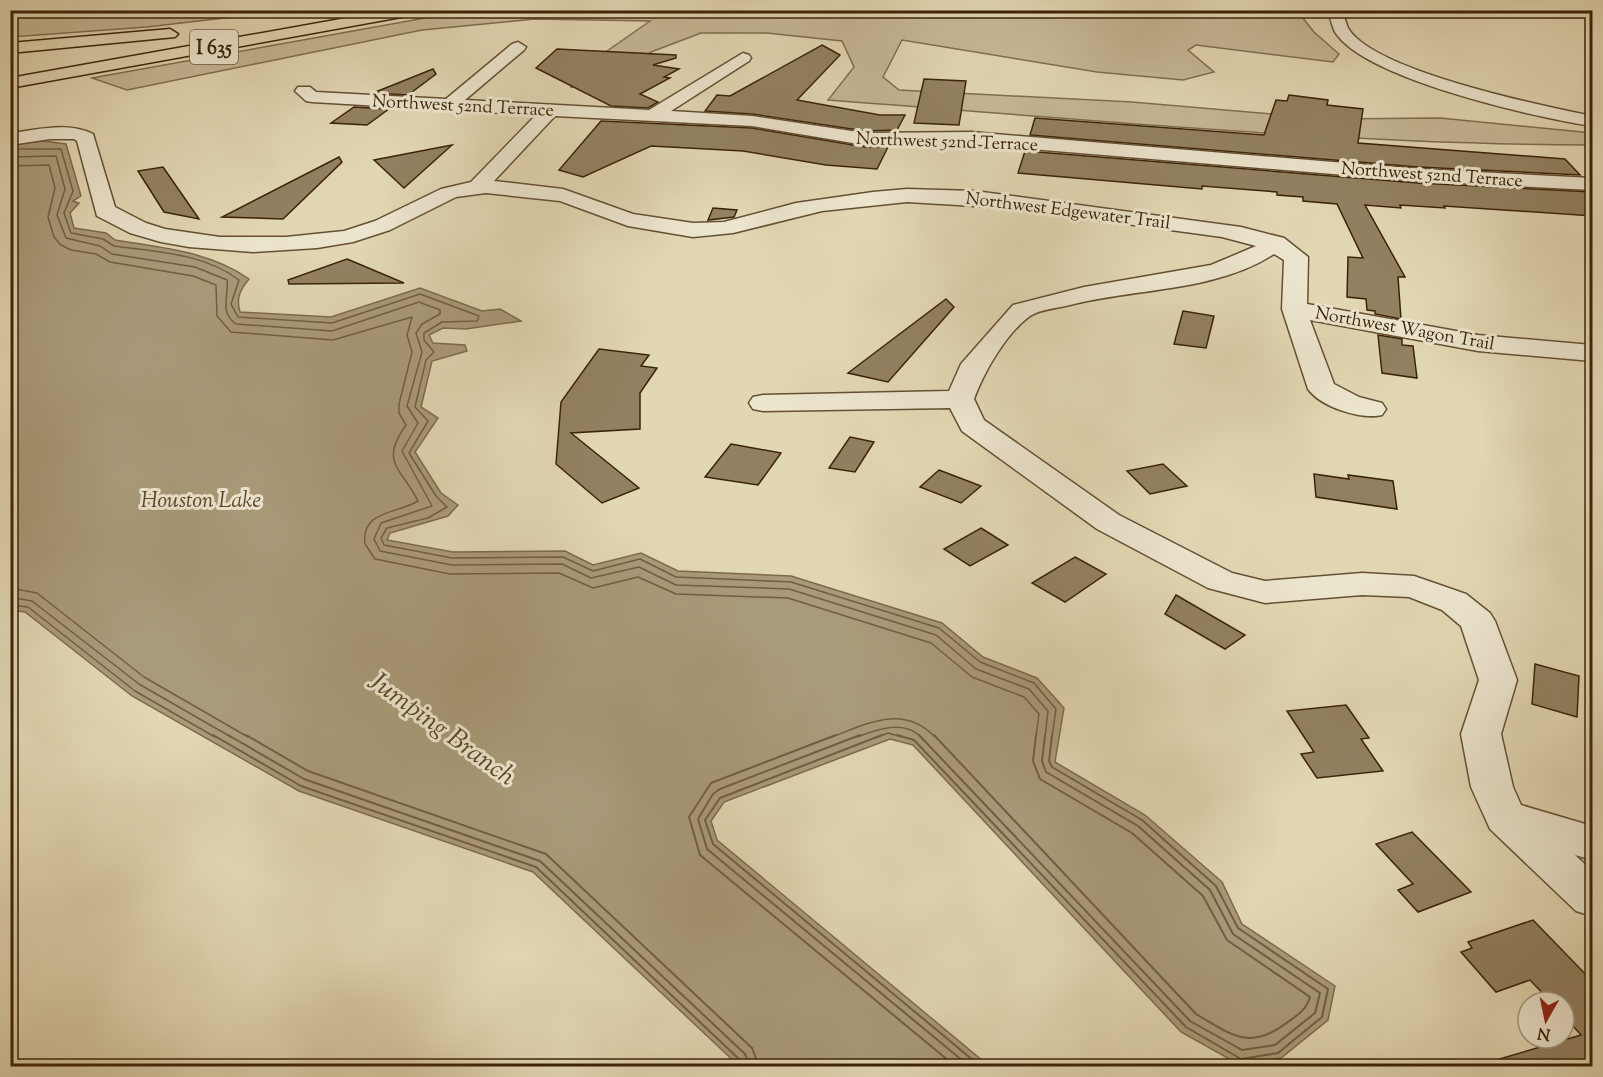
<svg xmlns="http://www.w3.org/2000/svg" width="1603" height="1077" font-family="'Sorts Mill Goudy',serif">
<rect width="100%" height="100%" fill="#e2d7b3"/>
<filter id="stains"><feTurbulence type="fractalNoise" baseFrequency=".00333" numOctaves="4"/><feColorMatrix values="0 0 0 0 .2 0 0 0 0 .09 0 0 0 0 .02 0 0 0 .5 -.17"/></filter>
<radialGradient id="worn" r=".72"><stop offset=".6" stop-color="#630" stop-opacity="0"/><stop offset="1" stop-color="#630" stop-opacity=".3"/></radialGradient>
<g fill="#c6b896" stroke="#806e4f" stroke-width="1.5">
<polygon points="11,10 284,10 284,11 147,27 11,37"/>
<path d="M 1324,10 L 1323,18 L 1302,17 L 1314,32 L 1339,54 L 1333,62 L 1196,45 L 1188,50 L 1214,72 L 1183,80 L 1097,72 L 902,40 L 883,77 L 899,90 L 1132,102 L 1329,119 L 1440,118 L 1592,133 L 1592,145 C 1337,144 1082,119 828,100 L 854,67 L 842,41 L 767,33 L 701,33 L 651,52 L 608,87 L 571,87 L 577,72 L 650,21 L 535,19 L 422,30 L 127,90 L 92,78 L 464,11 Z"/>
</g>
<path fill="#a99a79" stroke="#7d6a4c" stroke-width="1.5" d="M 44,141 L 66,144 L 81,196 L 73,201 L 79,203 L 70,213 L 74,228 L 106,233 L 115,240 C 162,248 209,251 249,279 C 240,290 236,298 240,312 L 331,317 L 420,288 L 482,311 L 500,309 L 521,321 L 466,329 L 443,328 L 429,335 L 433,343 L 465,345 L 467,351 L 432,361 L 421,407 L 438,418 L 415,452 L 441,493 L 458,505 L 448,516 L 390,533 L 387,540 L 453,552 L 565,551 L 593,565 L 641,553 L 678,571 L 791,576 L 942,623 L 983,657 L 1037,678 L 1064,708 L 1055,762 L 1145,815 L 1222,882 L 1242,924 L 1335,986 L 1328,1020 L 1281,1058 L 1240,1065 L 1181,1032 L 913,745 L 890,739 L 724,802 L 711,821 L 717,840 L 989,1066 L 739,1066 L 533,872 L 299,791 L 132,696 L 25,612 L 11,610 L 11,144 Z"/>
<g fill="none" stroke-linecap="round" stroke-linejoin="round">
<g stroke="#725e40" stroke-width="1.5">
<path d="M 10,149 L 61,149 L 73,191 L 64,213 L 71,233 L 103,239 L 114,246 C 156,252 204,253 239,280 L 231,304 L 238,317 L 332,323 L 420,294 L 479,316 L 477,321 L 442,322 L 424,333 L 424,340 L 434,352 L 426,360 L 415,407 L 428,421 L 409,453 L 436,496 L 447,507 L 428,518 L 387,528 L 381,538 L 384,545 L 452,558 L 563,557 L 593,571 L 640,559 L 676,577 L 791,582 L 939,628 L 980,662 L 1034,683 L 1056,709 L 1052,737"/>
<path d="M 10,157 L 56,156 L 65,189 L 57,215 L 66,238 L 100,246 L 112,254 L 195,267 L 227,280 C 229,297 219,312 236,324 L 332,331 L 419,302 L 440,310 L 440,314 L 422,324 L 416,333 L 422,352 L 407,406 L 418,423 L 402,451 L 432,506 L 381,523 L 374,539 L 380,551 L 452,565 L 562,564 L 591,578 L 639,567 L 676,585 L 789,589 L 936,635 L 976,669 L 1029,689 L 1048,711 L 1045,737"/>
<path d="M 10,166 L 49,165 L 55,188 L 48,217 L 54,237 L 61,245 L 71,250 L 96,254 L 110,262 L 193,276 L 216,285 L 217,316 L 231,332 L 333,340 L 412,317 L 407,335 L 412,352 L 399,404 L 399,413 L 406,425 C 379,463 401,467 418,501 C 397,514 361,510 365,544 L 375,559 L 450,574 L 559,573 L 593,588 L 638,577 L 676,594 L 788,598 L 931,643 L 972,677 L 1024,697 L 1039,714 L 1036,737"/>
<polyline points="10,588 37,593 144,677 248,737"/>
<polyline points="10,597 32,601 139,684 231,737"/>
<polyline points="10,605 28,607 135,691 215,737"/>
<path d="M 832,737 C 868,723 904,704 935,737"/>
<path d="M 857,737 C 876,730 904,719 921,737"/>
<polyline points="878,737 888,733 902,737"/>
</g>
<g stroke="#725e40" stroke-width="2">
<polyline points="213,735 301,786 536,867 740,1060 742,1066"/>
<polyline points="228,735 304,779 540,861 745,1054 750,1066"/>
<polyline points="246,735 308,771 546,854 752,1048 759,1066"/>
<polyline points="836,735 711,783 689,817 700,855 955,1066"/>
<polyline points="860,735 720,789 713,794 698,819 707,849 969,1066"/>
<polyline points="882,735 720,798 705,820 713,844 980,1066"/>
<polyline points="897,735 914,740 1186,1027 1241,1059 1278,1053 1322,1017 1328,989 1238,928 1216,886 1142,820 1052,767 1049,761 1052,735"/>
<polyline points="919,735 1190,1021 1242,1050 1275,1045 1315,1013 1320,993 1233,934 1210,890 1138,826 1046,772 1042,761 1045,735"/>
<path d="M 934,735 L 1196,1014 C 1230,1034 1249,1051 1285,1024 C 1296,1016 1306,1011 1310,997 L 1227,940 L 1203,896 L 1132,833 L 1040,779 L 1033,761 L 1036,735"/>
</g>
</g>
<g fill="#928161" stroke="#3b2308" stroke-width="1.5">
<polygon points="822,45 840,55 797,100 880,115 905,115 897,130 865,131 752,114 705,111 717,95 730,96"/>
<polygon points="557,49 676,55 676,58 653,65 679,69 664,77 670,78 640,94 658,102 648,108 611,106 536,68"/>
<polygon points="433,69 436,74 408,95 373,93"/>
<polygon points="924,79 966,81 959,125 914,123"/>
<polygon points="1289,95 1328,100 1327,105 1363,109 1358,143 1565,159 1580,175 1418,167 1030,135 1035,118 1264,135 1276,100 1287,101"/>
<polygon points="354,107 389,109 367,125 331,123"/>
<polygon points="601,121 752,128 865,147 888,147 877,169 826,165 743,151 651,146 583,177 559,170"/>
<polygon points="452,145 404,188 374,160"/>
<polygon points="1025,151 1418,183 1593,192 1593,216 1444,206 1445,208 1400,205 1401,208 1365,205 1405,277 1398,277 1401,319 1375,314 1375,311 1367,310 1366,299 1347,297 1348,257 1363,258 1337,204 1303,201 1303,197 1277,195 1277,192 1202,186 1202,189 1018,173"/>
<polygon points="339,157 342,162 283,219 222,217"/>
<polygon points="163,167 199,219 164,212 138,171"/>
<polygon points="713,208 737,210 734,217 708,220"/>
<polygon points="347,259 404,283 289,284 288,280"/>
<polygon points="946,299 954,307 888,382 848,373"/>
<polygon points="1183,311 1214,316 1206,348 1174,344"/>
<polygon points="1378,335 1402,339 1402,345 1413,346 1417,378 1382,373"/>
<polygon points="599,349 649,355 641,366 657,368 640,393 640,429 571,433 639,488 602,503 556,464 561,402"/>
<polygon points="850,437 874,442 855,472 829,468"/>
<polygon points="731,444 781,453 758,485 705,477"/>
<polygon points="1163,464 1187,486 1150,494 1127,471"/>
<polygon points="939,470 981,486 961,503 920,487"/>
<polygon points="1314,474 1349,479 1348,475 1393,481 1397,509 1316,497"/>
<polygon points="981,528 1008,545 970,566 944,549"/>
<polygon points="1075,557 1106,574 1065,602 1032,583"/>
<polygon points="1176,595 1245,635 1225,649 1165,614"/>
<polygon points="1535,664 1579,676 1577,717 1532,704"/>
<polygon points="1346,705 1369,738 1361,739 1383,771 1317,778 1301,754 1314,752 1287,711"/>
<polygon points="1412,832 1471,892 1418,912 1398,890 1413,884 1376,844"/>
<polygon points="1533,920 1593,982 1593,1066 1497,1066 1496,1060 1581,1035 1564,1016 1564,1002 1551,1002 1530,980 1496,992 1461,952 1472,948 1468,942"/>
</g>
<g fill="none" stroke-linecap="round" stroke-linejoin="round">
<g stroke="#655033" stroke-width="3">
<g id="street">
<path d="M 1328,10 L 1342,10 C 1344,16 1346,23 1348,28 C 1373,71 1543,106 1592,116 L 1592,126 C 1538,118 1364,79 1335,32 C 1332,26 1330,17 1328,10 Z"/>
<path d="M 518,42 L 526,47 L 524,50 L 465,100 L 649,110 L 743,53 L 749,55 L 751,58 L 749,61 L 671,111 L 752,116 L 865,133 L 971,132 L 1418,169 L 1592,178 L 1592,190 L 1418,181 L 971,144 L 865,145 L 752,126 L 555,116 L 494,181 L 563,189 L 633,214 L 693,223 L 724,222 L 796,203 L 873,192 L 907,189 L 975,191 L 1241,227 L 1284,238 L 1308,257 L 1307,304 L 1478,335 L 1592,345 L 1592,361 L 1478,351 L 1310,320 L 1334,384 L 1359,397 L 1382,403 L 1386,409 L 1382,415 C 1361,420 1321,407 1308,389 L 1282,309 L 1284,260 L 1274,254 C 1216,292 1136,288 1070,305 C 1059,308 1040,309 1030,316 C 1006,333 984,372 974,399 L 984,420 L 1119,515 L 1232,573 L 1265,581 L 1362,573 L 1414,576 L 1466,594 L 1490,613 L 1495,621 L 1517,680 L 1501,734 L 1513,787 L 1521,805 L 1592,826 L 1592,860 L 1575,855 L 1592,871 L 1592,916 L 1576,911 L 1490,829 L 1471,787 L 1461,734 L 1479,680 L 1461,626 L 1442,610 L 1409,597 L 1362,595 L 1265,603 L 1208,588 L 1097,529 L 962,431 L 950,408 L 763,411 L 753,409 L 749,403 L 753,397 L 763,395 L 949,391 L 961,364 L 1013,305 L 1084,287 L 1211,265 L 1256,246 L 1222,237 L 1009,208 L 907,202 L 822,211 L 733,233 L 693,237 L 628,226 L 560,201 L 486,193 L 456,197 L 390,230 L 353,242 L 317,248 L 253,252 L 189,247 L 161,242 L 130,233 L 97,216 L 77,141 L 74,139 L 50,139 L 10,145 L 10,133 C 37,130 67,121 93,134 L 115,207 L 146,223 L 165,229 L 220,237 L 286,237 L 344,231 L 375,221 L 441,189 L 471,182 L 536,115 L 312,102 L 306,101 L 295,91 L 298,87 L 310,87 L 316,92 L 446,99 L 512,44 Z"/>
</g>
</g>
<g stroke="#3b2308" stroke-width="3">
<g id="highway">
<polygon points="391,10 425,10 418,14 10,88 10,78"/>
<polygon points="170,29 178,34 175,37 10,53 10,43"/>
</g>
</g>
<use href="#street" fill="#ece5ce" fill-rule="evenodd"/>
<use href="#highway" fill="#e2d7b3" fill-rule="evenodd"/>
</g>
<g text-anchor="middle" stroke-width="6" stroke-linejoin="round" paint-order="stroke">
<g font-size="18" fill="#3b2308" stroke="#ece5ce">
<text transform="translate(463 105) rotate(3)" y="6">Northwest 52nd Terrace</text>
<text transform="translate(947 141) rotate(2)" y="6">Northwest 52nd Terrace</text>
<text transform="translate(1432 174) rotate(4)" y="6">Northwest 52nd Terrace</text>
<text transform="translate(1068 210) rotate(7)" y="6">Northwest Edgewater Trail</text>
<text transform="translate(1405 328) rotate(10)" y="6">Northwest Wagon Trail</text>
</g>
<rect fill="#ece5ce" stroke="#705d43" stroke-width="1.5" x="190" y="30" width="48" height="34" rx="4.5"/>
<g font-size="20" font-weight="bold" fill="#3b2308">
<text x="214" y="54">I 635</text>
</g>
<g font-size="22" font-style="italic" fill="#5c472a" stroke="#ece5ce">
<text x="201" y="507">Houston Lake</text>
</g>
<g font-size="27" font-style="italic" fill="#5c472a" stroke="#ece5ce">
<text transform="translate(443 728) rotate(36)" y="9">Jumping Branch</text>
</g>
</g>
<rect width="1603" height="1077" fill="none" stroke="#e2d7b3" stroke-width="36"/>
<rect x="12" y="12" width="1579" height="1053" fill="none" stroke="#3b2308" stroke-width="3"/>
<rect x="18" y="18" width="1567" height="1041" fill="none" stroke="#3b2308" stroke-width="1.5"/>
<g transform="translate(1546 1020) rotate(189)"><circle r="28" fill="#ece5ce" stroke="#a5977f" stroke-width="1.5"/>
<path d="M0-4.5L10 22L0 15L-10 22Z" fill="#8f2418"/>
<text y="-9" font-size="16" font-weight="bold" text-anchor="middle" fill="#3b2308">N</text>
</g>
<rect width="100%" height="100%" filter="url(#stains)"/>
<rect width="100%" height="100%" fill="url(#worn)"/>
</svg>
